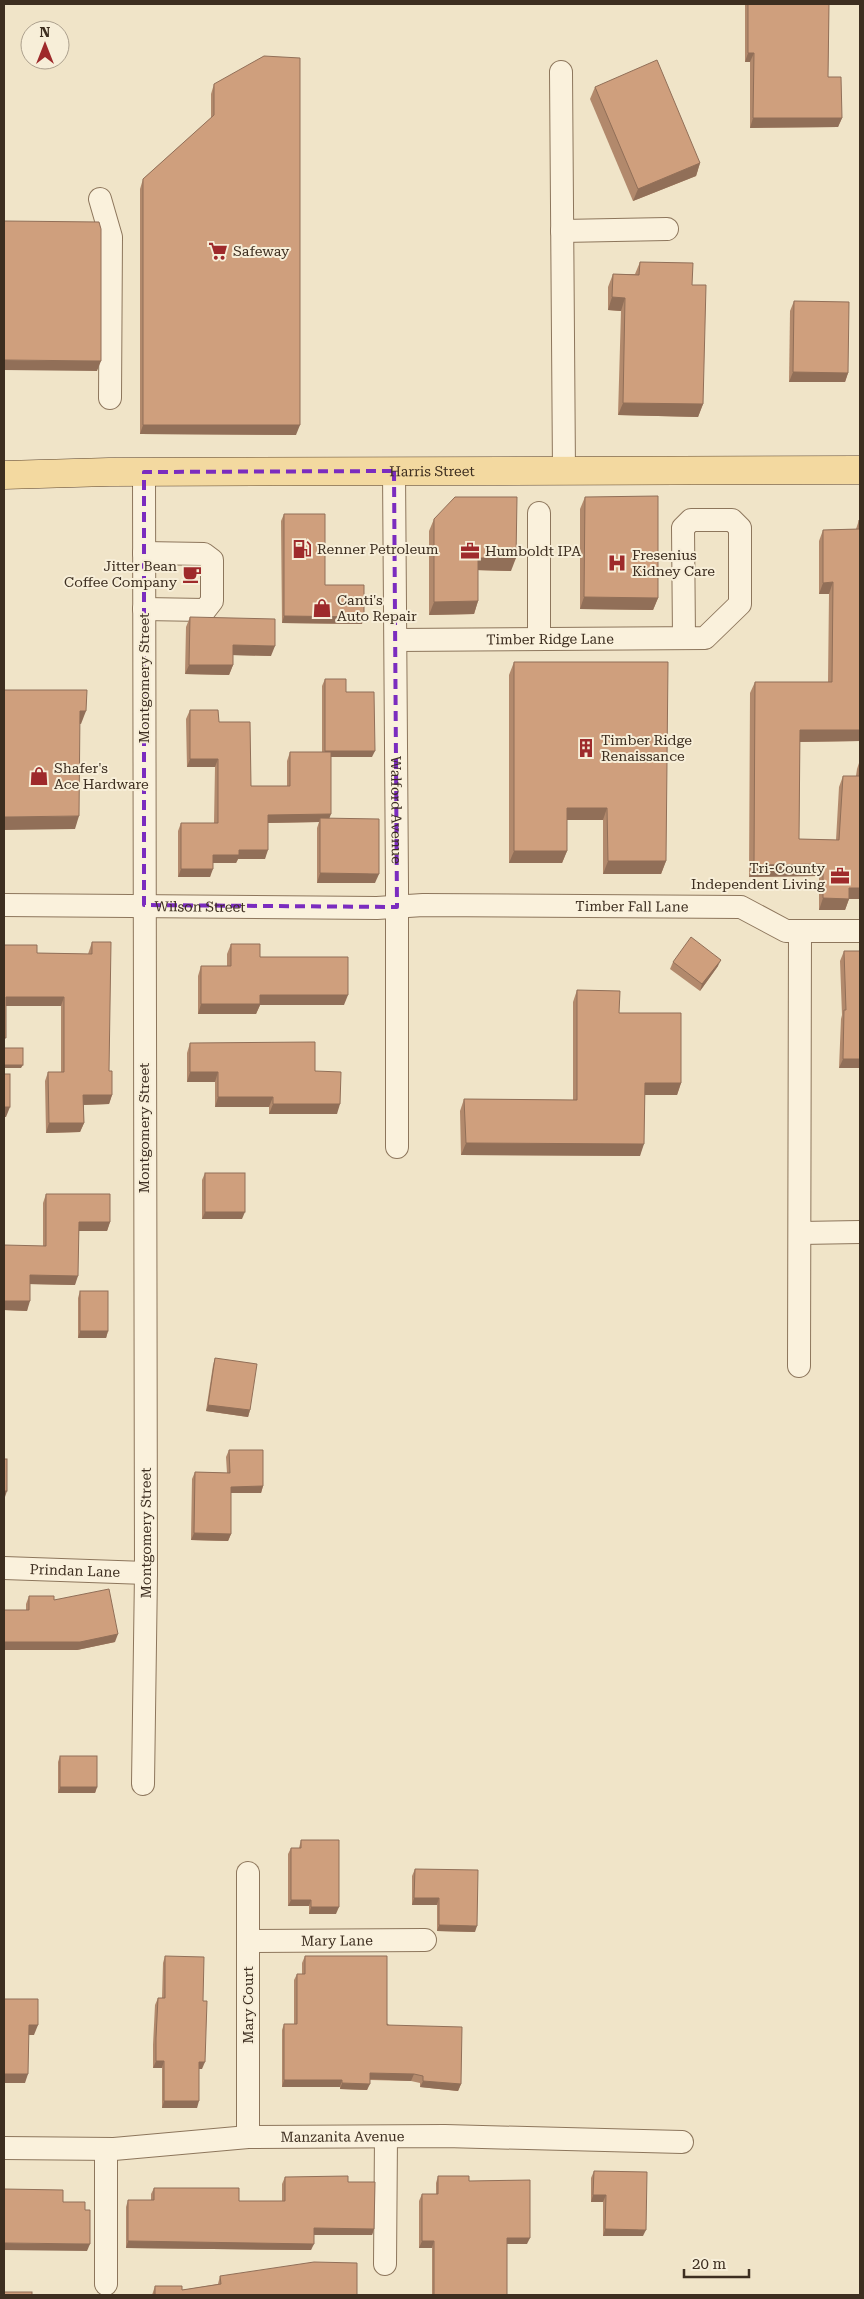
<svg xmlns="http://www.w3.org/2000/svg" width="864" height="2299" font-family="'Roboto Serif',serif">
<rect width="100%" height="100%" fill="#f0e4c8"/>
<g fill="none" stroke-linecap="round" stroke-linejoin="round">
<g stroke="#8d765c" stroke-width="24">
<g id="minor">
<polyline points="561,72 564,471"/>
<polyline points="100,199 111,237 110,398"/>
<polyline points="562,231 667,229"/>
<path id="s1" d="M 394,471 L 397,884 L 397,1147"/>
<polyline points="539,513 539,638"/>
<polyline points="144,609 205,610 212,601 212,560 204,554 144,553"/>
<path id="s2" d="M 396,640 L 705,638 L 740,604 L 740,528 L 732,520 L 691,520 L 683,528 L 684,638"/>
<path id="s3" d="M 4,905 L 377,908 L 423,905 L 741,907 L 786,931 L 860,931"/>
<polyline points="800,1233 860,1232"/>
<polyline points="799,1366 800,931"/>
<path id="s4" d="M 4,1568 L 146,1573"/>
<path id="s5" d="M 143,1784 L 146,1573 L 144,472"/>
<polyline points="248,1873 248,2137"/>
<path id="s6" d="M 248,1941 L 425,1940"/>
<path id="s7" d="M 4,2148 L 114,2149 L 248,2137 L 445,2136 L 682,2142"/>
<polyline points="106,2149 106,2284"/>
<polyline points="385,2264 386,2137"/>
</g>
</g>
<g stroke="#5b4430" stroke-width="29">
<g id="major">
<path id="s8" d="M 4,475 L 109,472 L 860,470"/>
</g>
</g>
<use href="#minor" stroke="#faf1dc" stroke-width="22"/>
<use href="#major" stroke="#f3d9a0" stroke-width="28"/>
</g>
<g fill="#b2896c">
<polygon points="745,4 829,4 828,77 842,118 838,127 750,128 750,62 745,62"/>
<polygon points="214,84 296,435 140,434 140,189 143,179 211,118 211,94"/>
<polygon points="595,87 700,163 696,176 633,201 590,99"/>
<polygon points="640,262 692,285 703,404 698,417 618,415 621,311 608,310 608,287 613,274 635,274"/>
<polygon points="794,301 848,373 845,382 789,382 790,311"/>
<polygon points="585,497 658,598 653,610 580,609 580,509"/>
<polygon points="284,514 325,585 362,624 282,623 281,521"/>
<polygon points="434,519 511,571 478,570 478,601 474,614 429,615 429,531"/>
<polygon points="859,520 860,520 860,741 800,742 799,839 836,840 839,787 843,776 856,776 857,769 860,760 860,899 849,899 845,910 819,910 819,876 749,877 750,693 755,682 828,682 829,594 819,594 819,541 823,530 856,529"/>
<polygon points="190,617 271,656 233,655 233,665 229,675 185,674 186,627"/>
<polygon points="514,662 666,861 661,874 603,874 603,820 567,820 567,851 562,863 509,863 509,675"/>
<polygon points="325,679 346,692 372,757 331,757 329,818 375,883 317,883 317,828 319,822 268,823 265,859 238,859 236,863 213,863 210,877 178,877 178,831 181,823 214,823 215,767 187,767 186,719 190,710 219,722 251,786 287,786 287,761 290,752 322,752 322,686"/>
<polygon points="92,942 112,1095 109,1104 84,1105 84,1123 80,1132 46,1133 45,1081 48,1072 61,1072 61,1006 6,1006 4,945 37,953 88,954"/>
<polygon points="231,944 260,957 344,1005 260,1005 256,1014 198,1014 198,976 201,966 227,966 227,954"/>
<polygon points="844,951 860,1068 839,1068 841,1019 842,1015 840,961"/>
<polygon points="673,962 718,966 700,991 670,969"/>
<polygon points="577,990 619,1013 681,1083 677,1095 645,1095 640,1156 461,1155 460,1111 464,1099 573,1100 573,1002"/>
<polygon points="190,1043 315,1071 337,1114 269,1114 269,1107 215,1107 215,1082 187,1082 187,1053"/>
<polygon points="205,1173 242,1219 202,1219 202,1180"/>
<polygon points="46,1194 110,1222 107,1231 79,1231 75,1285 30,1284 27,1311 4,1310 43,1246 43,1203"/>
<polygon points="80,1291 108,1331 106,1338 78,1338 78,1298"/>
<polygon points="215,1358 250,1410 248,1417 206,1411 213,1365"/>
<polygon points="229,1450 263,1486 261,1493 231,1493 231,1534 228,1541 191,1540 192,1479 195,1472 227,1473 226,1457"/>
<polygon points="29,1596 54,1600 115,1642 77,1650 4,1650 4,1610 26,1610 26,1604"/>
<polygon points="60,1756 97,1787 95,1793 58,1793 58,1762"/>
<polygon points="301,1840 336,1914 309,1914 309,1906 288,1906 288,1854 291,1848 299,1848"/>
<polygon points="415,1869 475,1932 437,1931 437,1905 412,1905 412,1876"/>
<polygon points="165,1956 202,2069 199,2069 197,2108 162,2108 162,2068 153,2068 153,2045 155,2005 158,1998 162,1998 163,1963"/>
<polygon points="305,1956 461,2084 458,2091 420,2087 420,2083 411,2081 370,2080 367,2090 340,2089 340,2087 282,2087 282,2030 284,2024 294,2024 294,1980 297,1974 302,1974 302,1963"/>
<polygon points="594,2171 643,2236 603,2236 603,2202 591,2202 591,2178"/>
<polygon points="438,2176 469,2181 527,2244 507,2244 507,2295 432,2295 432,2248 419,2248 419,2201 422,2194 436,2194 436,2183"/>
<polygon points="285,2177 348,2182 374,2229 372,2235 314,2235 311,2250 126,2248 126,2207 128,2200 151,2200 151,2194 154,2188 239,2201 282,2201 282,2184"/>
<polygon points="220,2276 357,2295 152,2295 155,2286 182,2290 218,2284"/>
</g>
<g fill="#916f58">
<polygon points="748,53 754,53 750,62 745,62"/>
<polygon points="753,118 842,118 838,127 750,128"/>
<polygon points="700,163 696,176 633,201 638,189"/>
<polygon points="612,297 625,298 621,311 608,310"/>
<polygon points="4,360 101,361 97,371 4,370"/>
<polygon points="793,372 848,373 845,382 789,382"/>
<polygon points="623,403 703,404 698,417 618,415"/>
<polygon points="143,425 300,425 296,435 140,434"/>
<polygon points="478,558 516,558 511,571 473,570"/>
<polygon points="833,582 829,594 819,594 823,583"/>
<polygon points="584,597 658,598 653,610 580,609"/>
<polygon points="478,601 474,614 429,615 434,602"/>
<polygon points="284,616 364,617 362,624 282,623"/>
<polygon points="233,645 275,646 271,656 230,655"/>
<polygon points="189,665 233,665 229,675 185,674"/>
<polygon points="80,711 86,711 81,724 75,723"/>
<polygon points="800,730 860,730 860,741 795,742"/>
<polygon points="325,751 375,751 372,757 322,757"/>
<polygon points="190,759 218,759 215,767 187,767"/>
<polygon points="567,808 607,808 603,820 562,820"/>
<polygon points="331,814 328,822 320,818 319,822 265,823 268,815"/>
<polygon points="79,816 75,829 4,830 4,817"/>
<polygon points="239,850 268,850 265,859 238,859 236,863 210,863 213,855"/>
<polygon points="514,851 567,851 562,863 509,863"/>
<polygon points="608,861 666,861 661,874 603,874"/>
<polygon points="823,864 819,876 749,877 754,865"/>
<polygon points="181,869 213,869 210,877 178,877"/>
<polygon points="320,873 379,874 375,883 317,883"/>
<polygon points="849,888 860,888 860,899 849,899 845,910 819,910 823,898"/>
<polygon points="721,960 718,966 700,991 702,984"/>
<polygon points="260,995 348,995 344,1005 260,1005 256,1014 198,1014 201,1004"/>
<polygon points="6,997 64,997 61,1006 4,1006"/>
<polygon points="843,1059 860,1059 860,1068 839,1068"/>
<polygon points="4,1065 23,1065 21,1068 4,1068"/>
<polygon points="190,1072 218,1072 215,1082 187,1082"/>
<polygon points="645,1083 681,1083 677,1095 640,1095"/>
<polygon points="83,1095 112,1095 109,1104 80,1105"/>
<polygon points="218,1097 273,1097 269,1107 215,1107"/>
<polygon points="273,1104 340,1104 337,1114 269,1114"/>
<polygon points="4,1107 10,1107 6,1117 4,1117"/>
<polygon points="49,1123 84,1123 80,1132 46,1133"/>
<polygon points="466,1143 644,1144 640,1156 461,1155"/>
<polygon points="205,1212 245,1212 242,1219 202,1219"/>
<polygon points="79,1222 110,1222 107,1231 76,1231"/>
<polygon points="30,1275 78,1276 75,1285 27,1284"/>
<polygon points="4,1301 30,1301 27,1311 4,1310"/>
<polygon points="80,1331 108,1331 106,1338 78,1338"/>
<polygon points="208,1405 250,1410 248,1417 206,1411"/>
<polygon points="263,1486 261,1493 228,1493 231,1487"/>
<polygon points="4,1491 7,1491 5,1497 4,1497"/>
<polygon points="194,1533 231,1534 228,1541 191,1540"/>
<polygon points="118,1634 115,1642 77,1650 4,1650 4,1642"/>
<polygon points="60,1787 97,1787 95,1793 58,1793"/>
<polygon points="414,1898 439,1898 437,1905 412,1905"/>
<polygon points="291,1900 311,1900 309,1906 288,1906"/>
<polygon points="311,1907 339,1907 336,1914 309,1914"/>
<polygon points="439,1925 477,1926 475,1932 437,1931"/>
<polygon points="29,2025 38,2025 34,2035 25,2035"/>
<polygon points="156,2061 164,2061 162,2068 153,2068"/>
<polygon points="199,2062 205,2062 202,2069 197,2069"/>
<polygon points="370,2073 414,2074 411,2081 367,2079"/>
<polygon points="4,2074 28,2074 25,2083 4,2083"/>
<polygon points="284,2080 342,2080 340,2087 282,2087"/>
<polygon points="423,2081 461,2084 458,2091 420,2087"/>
<polygon points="342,2083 370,2084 367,2090 340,2089"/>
<polygon points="164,2101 199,2101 197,2108 162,2108"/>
<polygon points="593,2195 606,2195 603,2202 591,2202"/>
<polygon points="314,2228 374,2229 372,2235 311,2235"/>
<polygon points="605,2229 646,2230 643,2236 603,2236"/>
<polygon points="507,2238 530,2238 527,2244 504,2244"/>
<polygon points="128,2241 314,2244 311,2250 126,2248"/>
<polygon points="422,2241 434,2241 432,2248 419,2248"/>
<polygon points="4,2243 90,2244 87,2251 4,2250"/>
</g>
<g fill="#cf9f7d" stroke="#916f58">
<polygon points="748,4 829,4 828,77 841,77 842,118 753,118 754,53 748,53"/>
<polygon points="264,56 300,58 300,425 143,425 143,179 214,115 214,84"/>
<polygon points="657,60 700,163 638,189 595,87"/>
<polygon points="4,221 99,222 101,229 101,361 4,360"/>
<polygon points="640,262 693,263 692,285 706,285 703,404 623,403 625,298 612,297 613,274 639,275"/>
<polygon points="794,301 849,302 848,373 793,372"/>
<polygon points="658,496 658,598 584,597 585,497"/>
<polygon points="455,497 517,497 516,558 478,558 478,601 434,602 434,519"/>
<polygon points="284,514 325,514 325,585 364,585 364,617 284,616"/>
<polygon points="859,520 860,520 860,730 800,730 799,839 839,840 843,776 860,776 860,768 860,888 849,888 849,899 823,898 823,864 754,865 755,682 832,682 833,582 823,583 823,530 859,529"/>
<polygon points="190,617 275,619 275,646 233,645 233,665 189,665"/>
<polygon points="514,662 668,662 666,861 608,861 607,808 567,808 567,851 514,851"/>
<polygon points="325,679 346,679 346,692 374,692 375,751 325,751"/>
<polygon points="4,690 87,690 86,711 80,711 79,816 4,817"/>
<polygon points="190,710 218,710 219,722 250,722 251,786 290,786 290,752 331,752 331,814 268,815 268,850 239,850 239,855 213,855 213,869 181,869 181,823 218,823 218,759 190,759"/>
<polygon points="320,818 379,819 379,874 320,873"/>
<polygon points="691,937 721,960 702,984 673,962"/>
<polygon points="92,942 111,942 109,1071 112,1071 112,1095 83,1095 84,1123 49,1123 48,1072 64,1072 64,997 6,997 6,1038 4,1038 4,945 37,945 37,953 92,954"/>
<polygon points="231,944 260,944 260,957 348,957 348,995 260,995 260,1004 201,1004 201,966 231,966"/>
<polygon points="844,951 860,951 860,1059 843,1059 844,1010 846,1010"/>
<polygon points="577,990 620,991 619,1013 681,1013 681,1083 645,1083 644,1144 466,1143 464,1099 577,1100"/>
<polygon points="315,1042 315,1071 341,1072 340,1104 273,1104 273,1097 218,1097 218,1072 190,1072 190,1043"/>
<rect x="4" y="1048" width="19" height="17"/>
<rect x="4" y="1074" width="6" height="33"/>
<rect x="205" y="1173" width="40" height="39"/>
<polygon points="46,1194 110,1194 110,1222 79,1222 78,1276 30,1275 30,1301 4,1301 4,1245 46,1246"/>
<rect x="80" y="1291" width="28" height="40"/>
<polygon points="215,1358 257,1364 250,1410 208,1405"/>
<polygon points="229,1450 263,1450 263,1486 231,1487 231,1534 194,1533 195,1472 230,1473"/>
<rect x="4" y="1459" width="3" height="32"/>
<polygon points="109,1589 118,1634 80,1642 4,1642 4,1610 29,1610 29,1596 54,1596 54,1600"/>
<rect x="60" y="1756" width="37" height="31"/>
<polygon points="301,1840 339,1840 339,1907 311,1907 311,1900 291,1900 291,1848 301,1848"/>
<polygon points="415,1869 478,1870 477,1926 439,1925 439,1898 414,1898"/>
<polygon points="165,1956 204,1957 203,2001 207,2001 205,2062 199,2062 199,2101 164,2101 164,2061 156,2061 156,2038 158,1998 165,1998"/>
<polygon points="305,1956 387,1956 387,2025 462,2027 461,2084 423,2081 423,2076 414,2074 370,2073 370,2084 342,2083 342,2080 284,2080 284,2024 297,2024 297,1974 305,1974"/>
<polygon points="4,1999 38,1999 38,2025 29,2025 28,2074 4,2074"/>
<polygon points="594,2171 647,2172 646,2230 605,2229 606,2195 593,2195"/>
<polygon points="348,2176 348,2182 375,2182 374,2229 314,2228 314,2244 128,2241 128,2200 154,2200 154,2188 239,2188 239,2201 285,2201 285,2177"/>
<polygon points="438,2176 469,2176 469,2181 530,2180 530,2238 507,2238 507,2295 434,2295 434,2241 422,2241 422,2194 438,2194"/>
<polygon points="4,2189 63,2190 63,2202 85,2202 85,2210 90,2210 90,2244 4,2243"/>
<polygon points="314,2262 357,2263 357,2295 155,2295 155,2286 182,2286 182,2290 221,2284 220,2276"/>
<rect x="4" y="2292" width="28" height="3"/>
</g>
<path fill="none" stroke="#7b2cbf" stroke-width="4" stroke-dasharray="10 6" stroke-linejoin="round" d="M 394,471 L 397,907 L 144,905 L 144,472 Z"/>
<defs>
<g id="supermarket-bare" transform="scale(1.5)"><path d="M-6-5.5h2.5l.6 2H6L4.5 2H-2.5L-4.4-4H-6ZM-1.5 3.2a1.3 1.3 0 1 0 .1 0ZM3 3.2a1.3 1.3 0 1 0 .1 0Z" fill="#9e2a2b" stroke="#f7eed8" stroke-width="2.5" paint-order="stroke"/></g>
<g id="fuel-bare" transform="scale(1.5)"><path d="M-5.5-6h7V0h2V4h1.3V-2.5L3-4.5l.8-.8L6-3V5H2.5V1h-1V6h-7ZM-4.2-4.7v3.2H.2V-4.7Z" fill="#9e2a2b" stroke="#f7eed8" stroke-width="2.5" paint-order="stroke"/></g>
<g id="office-bare" transform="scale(1.5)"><path d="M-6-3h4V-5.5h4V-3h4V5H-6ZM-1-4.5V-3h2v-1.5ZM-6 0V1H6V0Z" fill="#9e2a2b" stroke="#f7eed8" stroke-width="2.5" paint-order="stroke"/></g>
<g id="hospital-bare" transform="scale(1.5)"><path d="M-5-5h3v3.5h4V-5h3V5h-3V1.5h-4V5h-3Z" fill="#9e2a2b" stroke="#f7eed8" stroke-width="2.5" paint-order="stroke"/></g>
<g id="cafe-bare" transform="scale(1.5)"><path d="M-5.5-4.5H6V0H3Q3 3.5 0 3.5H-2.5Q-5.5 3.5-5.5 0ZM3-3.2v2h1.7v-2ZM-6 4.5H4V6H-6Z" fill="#9e2a2b" stroke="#f7eed8" stroke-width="2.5" paint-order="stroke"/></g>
<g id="shop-bare" transform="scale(1.5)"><path d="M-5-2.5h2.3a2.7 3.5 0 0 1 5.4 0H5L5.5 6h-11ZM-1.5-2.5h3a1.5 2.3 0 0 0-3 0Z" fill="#9e2a2b" stroke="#f7eed8" stroke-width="2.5" paint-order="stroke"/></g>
<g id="building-bare" transform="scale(1.5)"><path d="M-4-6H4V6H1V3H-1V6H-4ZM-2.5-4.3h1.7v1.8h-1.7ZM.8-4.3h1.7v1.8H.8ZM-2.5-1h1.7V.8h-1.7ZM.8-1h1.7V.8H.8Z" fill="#9e2a2b" stroke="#f7eed8" stroke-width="2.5" paint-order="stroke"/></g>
</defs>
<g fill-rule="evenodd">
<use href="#supermarket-bare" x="218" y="251"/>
<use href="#fuel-bare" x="302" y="549"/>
<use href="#office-bare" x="470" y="551"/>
<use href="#hospital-bare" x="617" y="563"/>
<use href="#cafe-bare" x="192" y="574"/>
<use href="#shop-bare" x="322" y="608"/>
<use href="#building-bare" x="586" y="748"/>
<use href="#shop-bare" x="39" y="776"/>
<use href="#office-bare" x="840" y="876"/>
</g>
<g text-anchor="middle" stroke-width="4" stroke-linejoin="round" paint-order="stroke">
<g font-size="14" fill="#3d2e20" stroke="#f7eed8" text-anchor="start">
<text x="233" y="256">Safeway</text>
<text x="317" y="554">Renner Petroleum</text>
<text x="485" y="556">Humboldt IPA</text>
<text x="632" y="560">Fresenius<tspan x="632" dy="16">Kidney Care</tspan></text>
<text x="177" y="571" text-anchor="end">Jitter Bean<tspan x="177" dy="16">Coffee Company</tspan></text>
<text x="337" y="605">Canti's<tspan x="337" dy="16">Auto Repair</tspan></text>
<text x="601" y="745">Timber Ridge<tspan x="601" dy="16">Renaissance</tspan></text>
<text x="54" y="773">Shafer's<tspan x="54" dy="16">Ace Hardware</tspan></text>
<text x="825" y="873" text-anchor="end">Tri-County<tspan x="825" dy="16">Independent Living</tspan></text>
</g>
<g font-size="14" fill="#3d2e20" stroke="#f7eed8">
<text dy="5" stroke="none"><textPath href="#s8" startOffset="428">Harris Street</textPath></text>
<text dy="5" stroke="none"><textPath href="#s2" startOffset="154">Timber Ridge Lane</textPath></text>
<text transform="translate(144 678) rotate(-90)" y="5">Montgomery Street</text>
<text dy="5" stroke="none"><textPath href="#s1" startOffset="339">Walford Avenue</textPath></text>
<text dy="5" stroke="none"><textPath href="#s3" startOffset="196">Wilson Street</textPath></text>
<text dy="5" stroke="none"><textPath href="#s3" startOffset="628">Timber Fall Lane</textPath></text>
<text transform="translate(144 1128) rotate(-90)" y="5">Montgomery Street</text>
<text dy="5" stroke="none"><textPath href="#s5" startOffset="251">Montgomery Street</textPath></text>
<text dy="5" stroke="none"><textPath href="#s4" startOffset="71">Prindan Lane</textPath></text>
<text dy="5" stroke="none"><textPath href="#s6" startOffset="89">Mary Lane</textPath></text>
<text transform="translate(248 2005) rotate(-90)" y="5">Mary Court</text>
<text dy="5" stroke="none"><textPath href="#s7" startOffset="339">Manzanita Avenue</textPath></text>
</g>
</g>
<rect width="864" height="2299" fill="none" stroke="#3d2e20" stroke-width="10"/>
<g transform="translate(45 45)"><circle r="24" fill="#f7eed8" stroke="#ada18e"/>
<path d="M0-4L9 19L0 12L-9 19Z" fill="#9e2a2b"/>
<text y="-8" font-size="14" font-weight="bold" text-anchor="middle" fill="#3d2e20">N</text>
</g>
<path d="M684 2269v8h65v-8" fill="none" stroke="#3d2e20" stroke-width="2.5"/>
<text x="692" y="2269" font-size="15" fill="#3d2e20" stroke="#f7eed8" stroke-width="4" paint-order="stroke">20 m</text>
</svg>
